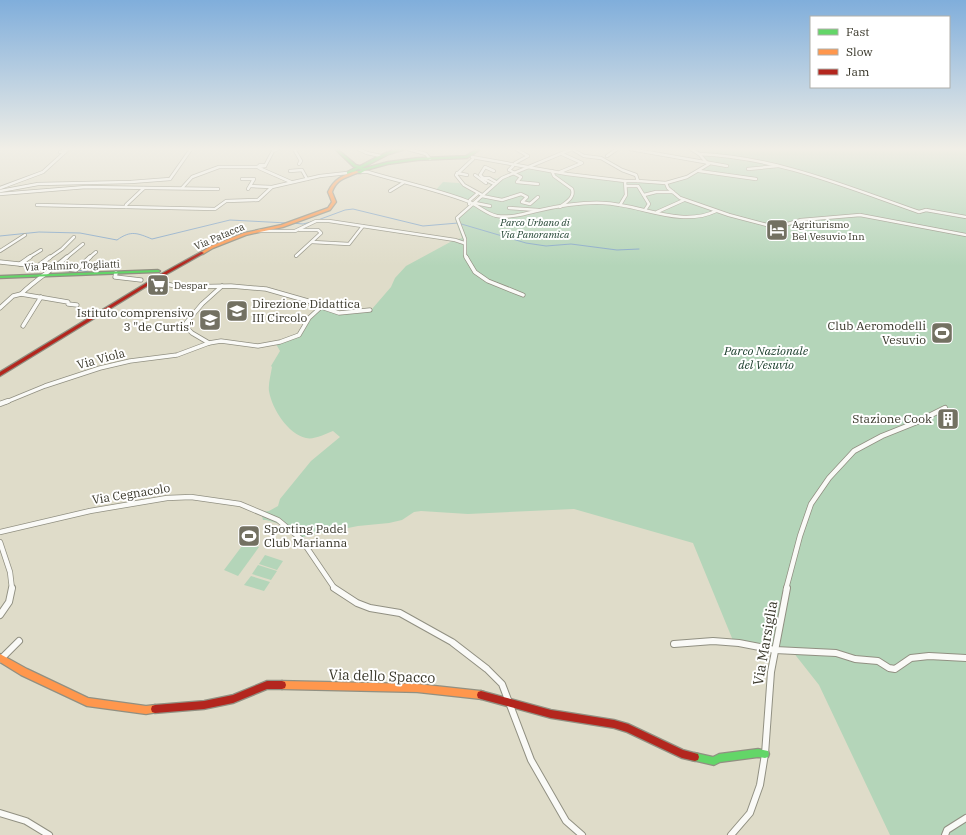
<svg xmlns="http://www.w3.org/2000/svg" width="966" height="835" font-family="'IBM Plex Serif',serif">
<rect width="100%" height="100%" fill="#dfdcc9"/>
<g fill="#b4d5b9">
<path d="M 690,149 L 966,149 L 966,835 L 890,835 L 819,685 L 793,652 L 734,643 L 693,543 L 574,509 L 468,514 L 421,511 L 414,512 L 402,520 L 389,523 L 358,526 L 298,538 L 287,526 L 266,520 L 263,520 L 261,512 L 269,511 L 278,506 L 280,499 L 311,461 L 340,437 L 333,431 C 325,434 314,440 306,438 C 288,434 272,409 269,391 C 268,384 271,374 272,367 L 271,366 L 280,351 L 276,344 L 278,341 L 299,333 L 319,307 L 340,312 L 372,309 L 391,287 L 395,278 L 406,266 L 454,240 L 462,238 L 455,219 L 491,185 L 482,180 L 477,175 L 482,179 L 487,178 L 493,182 L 495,181 L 494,179 L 495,178 L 496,179 L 527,167 L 626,181 L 667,182 L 684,177 L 706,165 C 703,156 696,155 690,149 Z"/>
<polygon points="443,182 459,183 476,194 469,201 434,192"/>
<polygon points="245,542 259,547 238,576 224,570"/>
<polygon points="265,555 283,561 277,570 259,564"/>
<polygon points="258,565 277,571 271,580 252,574"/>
<polygon points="251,576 270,582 264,591 244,585"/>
</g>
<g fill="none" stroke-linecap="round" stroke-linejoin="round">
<g stroke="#84a6c8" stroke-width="1">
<polyline points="318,220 345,210 353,209 423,226 458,223 526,243 546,246 571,244 617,250 639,249"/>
<polyline points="292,223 303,224 311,222"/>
<path d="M 0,236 L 39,232 L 80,233 L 117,240 C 131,230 137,233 152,239 L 230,220 L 287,223"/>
<polyline points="78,270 94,273"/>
</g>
<g stroke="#919082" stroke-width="4">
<g id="street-far3">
<polyline points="294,149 301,161 299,164"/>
<polyline points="358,149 367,153 381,156"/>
<polyline points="408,149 426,154 430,159"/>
<polyline points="516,149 528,156"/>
<polyline points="572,149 584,156 601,158 622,170 636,175 638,181 625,181"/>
<polyline points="630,149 727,166"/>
<polyline points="691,149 699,154 708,164"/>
<polygon points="67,150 65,152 60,152"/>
<path d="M 699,154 C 776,157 847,187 919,212 L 926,210 L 966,217"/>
<polyline points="607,156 617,149"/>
<polyline points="472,157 567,174 625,181 626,195 620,205"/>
<polyline points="473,159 456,175 464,185 482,195"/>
<polyline points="515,163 528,156"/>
<polyline points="709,164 687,177 666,183 668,188 680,198 729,215 767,225 781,226 801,220 860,215 966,235"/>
<polygon points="260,165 264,165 265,166 258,167"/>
<polyline points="265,166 273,151 278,149"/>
<polyline points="513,166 509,170 515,173"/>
<polyline points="259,168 291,182"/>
<polyline points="748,169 778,166"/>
<polyline points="290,171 302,170 307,179"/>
<polyline points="494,171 485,167 480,175 484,179 494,184"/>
<path d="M 552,171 L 554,176 L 572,189 C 575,198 566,202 560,207"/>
<polyline points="699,171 756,179"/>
<path d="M 361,172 L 368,172 C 401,182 435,189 467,201 C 478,205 486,214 497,216 C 510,218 524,214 536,211 C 558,206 581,202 603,203 C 640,204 680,228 716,211"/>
<polyline points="560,172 582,163 562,154"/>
<polyline points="457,173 467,175"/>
<polyline points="513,173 521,177 517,182 538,184"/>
<polyline points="475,175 486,183"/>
<polyline points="482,178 489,178 496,182"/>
<polyline points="242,179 254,179 248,189"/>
<polyline points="638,181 666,183"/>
<polyline points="250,186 271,187"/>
<polyline points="626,186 638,186 649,204 645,210"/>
<polyline points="0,188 43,172 65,152"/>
<polyline points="144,188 126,205 126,207 215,209 226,201 258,200 272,187 320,176 347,173"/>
<polyline points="182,188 192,177 219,167 258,167"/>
<polyline points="0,191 38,184 131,182 170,179 191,149"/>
<polyline points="390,191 403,183"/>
<polyline points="0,194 86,187 218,189"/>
<polyline points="644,195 656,192 673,192"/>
<polyline points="482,196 502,200 521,194 527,197 522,202 530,204 538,197"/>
<polyline points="475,203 490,206"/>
<polyline points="469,204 470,200 477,194"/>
<polyline points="37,205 126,207"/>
<polyline points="509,208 538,210"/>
<polyline points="657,212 684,200"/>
<polyline points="259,231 295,231 316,221 329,221 455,240 464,243"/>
<polyline points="312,242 349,244 363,226"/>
<polyline points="0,251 25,235"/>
<polyline points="296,256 321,233 318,230 300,230"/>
<polyline points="28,258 41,250"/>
<polyline points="49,258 62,249 74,237"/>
<polyline points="66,258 83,244"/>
<polyline points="89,258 96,252"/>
<polyline points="467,258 465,255 465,239 457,218 502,178 572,149"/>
</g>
</g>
<g stroke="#919082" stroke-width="5">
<g id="street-far2">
<polyline points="50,257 38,266 76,270 90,257"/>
<path d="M 67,257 C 52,270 35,280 21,294 L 68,302 L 68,304 L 77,305"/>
<polyline points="466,257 475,272 488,281 523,295"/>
<polyline points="0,262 38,266"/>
<polyline points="20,264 30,257"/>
<polyline points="116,273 115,277 141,280"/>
<polyline points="321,307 339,313 370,310"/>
<polyline points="0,308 13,296 21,294"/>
<polyline points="23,326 41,297"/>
<polyline points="209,343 192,333 186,327 186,323 202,304 222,286"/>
<polyline points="6,402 45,386 100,368 130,361 177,355 209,343 221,341 258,346 280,342 299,335 309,318 321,307 308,301 266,289 231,286 179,287 150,280"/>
</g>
</g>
<g stroke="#919082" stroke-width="6">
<g id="street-far1">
<polyline points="0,404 8,401"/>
<polyline points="0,532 90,511 167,498 191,497 240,504 278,520 301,539 335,589"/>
<polyline points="0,542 10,572 12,589"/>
<polyline points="786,589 800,536 811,504 829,478 854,451 882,436 917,422 945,408"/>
</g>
</g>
<g stroke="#919082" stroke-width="8">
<g id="street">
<polyline points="334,588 357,603 370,608 400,613 452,642 487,669 502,684 531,760 566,821 582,835"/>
<polyline points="0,615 9,602 12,588"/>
<polyline points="674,644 713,641 739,643 775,650 836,653 855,659 878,661 889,668 895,669 911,658 929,656 966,658"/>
<polyline points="1,659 19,641"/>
<polyline points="0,813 26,821 49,835"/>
<polyline points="731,835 750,813 760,785 765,754 771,672 787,588"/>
<polyline points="945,835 947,830 966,818"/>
</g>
</g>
<g stroke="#919082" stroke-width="2.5">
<g id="fast">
<path d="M 335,149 L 337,149 L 356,165 L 360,166 C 373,160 391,147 406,149 L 389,154 L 362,168 L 365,168 L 388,162 L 418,158 L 466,156 L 477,149 L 481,149 L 467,158 L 418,160 L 388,164 L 366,170 L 361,173 L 354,173 L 352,172 L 347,174 L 347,172 L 357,167 L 354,167 ZM 358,169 L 362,170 L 360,171 L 355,171 Z"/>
<polygon points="158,270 160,271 159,272 0,278 0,276"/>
<polygon points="758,749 768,751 769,754 768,757 765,758 758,757 720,762 714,765 692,760 691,757 692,754 695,753 713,757 719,754"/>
</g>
</g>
<g stroke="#919082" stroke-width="2.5">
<g id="slow">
<path d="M 356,171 L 359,172 C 347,178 337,178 332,192 L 336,202 L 330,210 L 283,227 L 246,235 L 213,248 L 203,254 L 202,254 L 200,253 L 211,246 L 244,233 L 281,225 L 328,208 L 332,202 L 328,192 C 334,179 343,175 356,171 Z"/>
<polygon points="0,654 27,669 88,698 146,706 155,705 158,706 159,709 158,712 146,714 87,706 21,675 0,662"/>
<polygon points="282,681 417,684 481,691 484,692 485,695 484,698 481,699 417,692 282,689 279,688 278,685 279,682"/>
</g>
</g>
<g stroke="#919082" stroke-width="2.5">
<g id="jam">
<polygon points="201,252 202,252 204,253 165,275 0,376 0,372 163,273"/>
<polygon points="267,681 282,681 285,682 286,685 285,688 282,689 267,689 233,703 204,709 155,713 152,712 151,709 152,706 155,705 204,701 233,695"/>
<polygon points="481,691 551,710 614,720 628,724 683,750 698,754 699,757 698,760 695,761 682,758 627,732 614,728 551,718 481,699 478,698 477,695 478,692"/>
</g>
</g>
<use href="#street-far3" stroke="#fafaf7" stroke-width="2.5"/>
<use href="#street-far2" stroke="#fafaf7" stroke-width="3.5"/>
<use href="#street-far1" stroke="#fafaf7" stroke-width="4.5"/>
<use href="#street" stroke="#fafaf7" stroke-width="6"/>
<use href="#fast" fill="#63d668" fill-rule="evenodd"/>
<use href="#slow" fill="#ff974d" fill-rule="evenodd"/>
<use href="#jam" fill="#b3261e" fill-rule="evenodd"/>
</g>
<linearGradient id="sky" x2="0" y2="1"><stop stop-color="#80aedb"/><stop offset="0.56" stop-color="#f1efe7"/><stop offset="1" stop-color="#f1efe7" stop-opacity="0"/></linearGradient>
<rect width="966" height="266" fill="url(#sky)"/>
<defs>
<g id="hotel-square" transform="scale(1.15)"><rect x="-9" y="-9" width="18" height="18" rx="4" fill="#737162" stroke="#fff"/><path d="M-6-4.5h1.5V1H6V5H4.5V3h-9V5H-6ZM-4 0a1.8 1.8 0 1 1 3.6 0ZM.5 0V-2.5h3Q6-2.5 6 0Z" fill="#fff"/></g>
<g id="supermarket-square" transform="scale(1.15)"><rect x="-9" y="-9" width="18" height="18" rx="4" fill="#737162" stroke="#fff"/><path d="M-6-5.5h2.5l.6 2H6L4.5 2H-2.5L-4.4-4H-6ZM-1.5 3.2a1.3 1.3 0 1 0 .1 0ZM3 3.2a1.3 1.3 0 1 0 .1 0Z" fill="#fff"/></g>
<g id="school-square" transform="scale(1.15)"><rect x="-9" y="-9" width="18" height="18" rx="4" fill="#737162" stroke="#fff"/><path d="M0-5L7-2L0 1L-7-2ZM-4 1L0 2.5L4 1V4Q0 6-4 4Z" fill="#fff"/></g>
<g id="stadium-square" transform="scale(1.15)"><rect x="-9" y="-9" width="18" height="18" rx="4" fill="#737162" stroke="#fff"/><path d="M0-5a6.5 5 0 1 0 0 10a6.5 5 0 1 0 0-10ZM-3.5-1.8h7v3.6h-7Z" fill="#fff"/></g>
<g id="building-square" transform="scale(1.15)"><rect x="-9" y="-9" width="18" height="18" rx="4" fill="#737162" stroke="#fff"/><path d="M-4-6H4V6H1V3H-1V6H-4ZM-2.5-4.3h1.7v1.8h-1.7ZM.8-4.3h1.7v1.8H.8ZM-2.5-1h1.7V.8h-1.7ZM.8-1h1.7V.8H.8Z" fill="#fff"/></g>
</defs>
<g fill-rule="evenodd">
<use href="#hotel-square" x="777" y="230"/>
<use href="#supermarket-square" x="158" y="285"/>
<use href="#school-square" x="237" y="311"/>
<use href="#school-square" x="210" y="320"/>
<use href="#stadium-square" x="942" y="333"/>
<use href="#building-square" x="948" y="419"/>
<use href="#stadium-square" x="249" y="536"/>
</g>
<g text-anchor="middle" stroke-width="4" stroke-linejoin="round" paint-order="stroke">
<g font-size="10" font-style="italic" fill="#193c2a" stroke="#fff">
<text x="535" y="226">Parco Urbano di<tspan x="535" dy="12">Via Panoramica</tspan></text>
</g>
<g font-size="10" fill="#39372a" stroke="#fff" text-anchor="start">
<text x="792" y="228">Agriturismo<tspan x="792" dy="12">Bel Vesuvio Inn</tspan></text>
<text x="174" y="289">Despar</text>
</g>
<g font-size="10" fill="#39372a" stroke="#fff">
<text transform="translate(219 236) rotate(-23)" y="4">Via Patacca</text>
<text transform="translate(72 265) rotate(-2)" y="4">Via Palmiro Togliatti</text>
</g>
<g font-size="12" fill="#39372a" stroke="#fff" text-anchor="end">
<text x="252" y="308" text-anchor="start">Direzione Didattica<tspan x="252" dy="14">III Circolo</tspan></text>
<text x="194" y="317">Istituto comprensivo<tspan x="194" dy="14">3 "de Curtis"</tspan></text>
<text x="926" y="330">Club Aeromodelli<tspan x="926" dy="14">Vesuvio</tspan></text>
<text x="932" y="423">Stazione Cook</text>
<text x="264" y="533" text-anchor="start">Sporting Padel<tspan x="264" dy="14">Club Marianna</tspan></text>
</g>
<g font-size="12" font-style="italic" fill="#193c2a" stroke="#fff">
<text x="766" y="355">Parco Nazionale<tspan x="766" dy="14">del Vesuvio</tspan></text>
</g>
<g font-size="12" fill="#39372a" stroke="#fff">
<text transform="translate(101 359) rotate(-15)" y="4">Via Viola</text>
<text transform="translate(131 494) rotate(-9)" y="4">Via Cegnacolo</text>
</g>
<g font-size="14" fill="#39372a" stroke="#fff">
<text transform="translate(765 643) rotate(-80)" y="5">Via Marsiglia</text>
<text transform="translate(382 676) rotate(2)" y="5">Via dello Spacco</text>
</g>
</g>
<rect x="810" y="16" width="140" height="72" fill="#ffffff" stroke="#b0afaa"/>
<rect x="818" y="29" width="20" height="6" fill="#63d668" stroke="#b0afaa"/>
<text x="846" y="36" font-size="12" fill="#39372a">Fast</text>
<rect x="818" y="49" width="20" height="6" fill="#ff974d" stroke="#b0afaa"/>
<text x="846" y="56" font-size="12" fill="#39372a">Slow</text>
<rect x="818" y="69" width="20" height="6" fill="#b3261e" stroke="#b0afaa"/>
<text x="846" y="76" font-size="12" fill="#39372a">Jam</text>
</svg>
